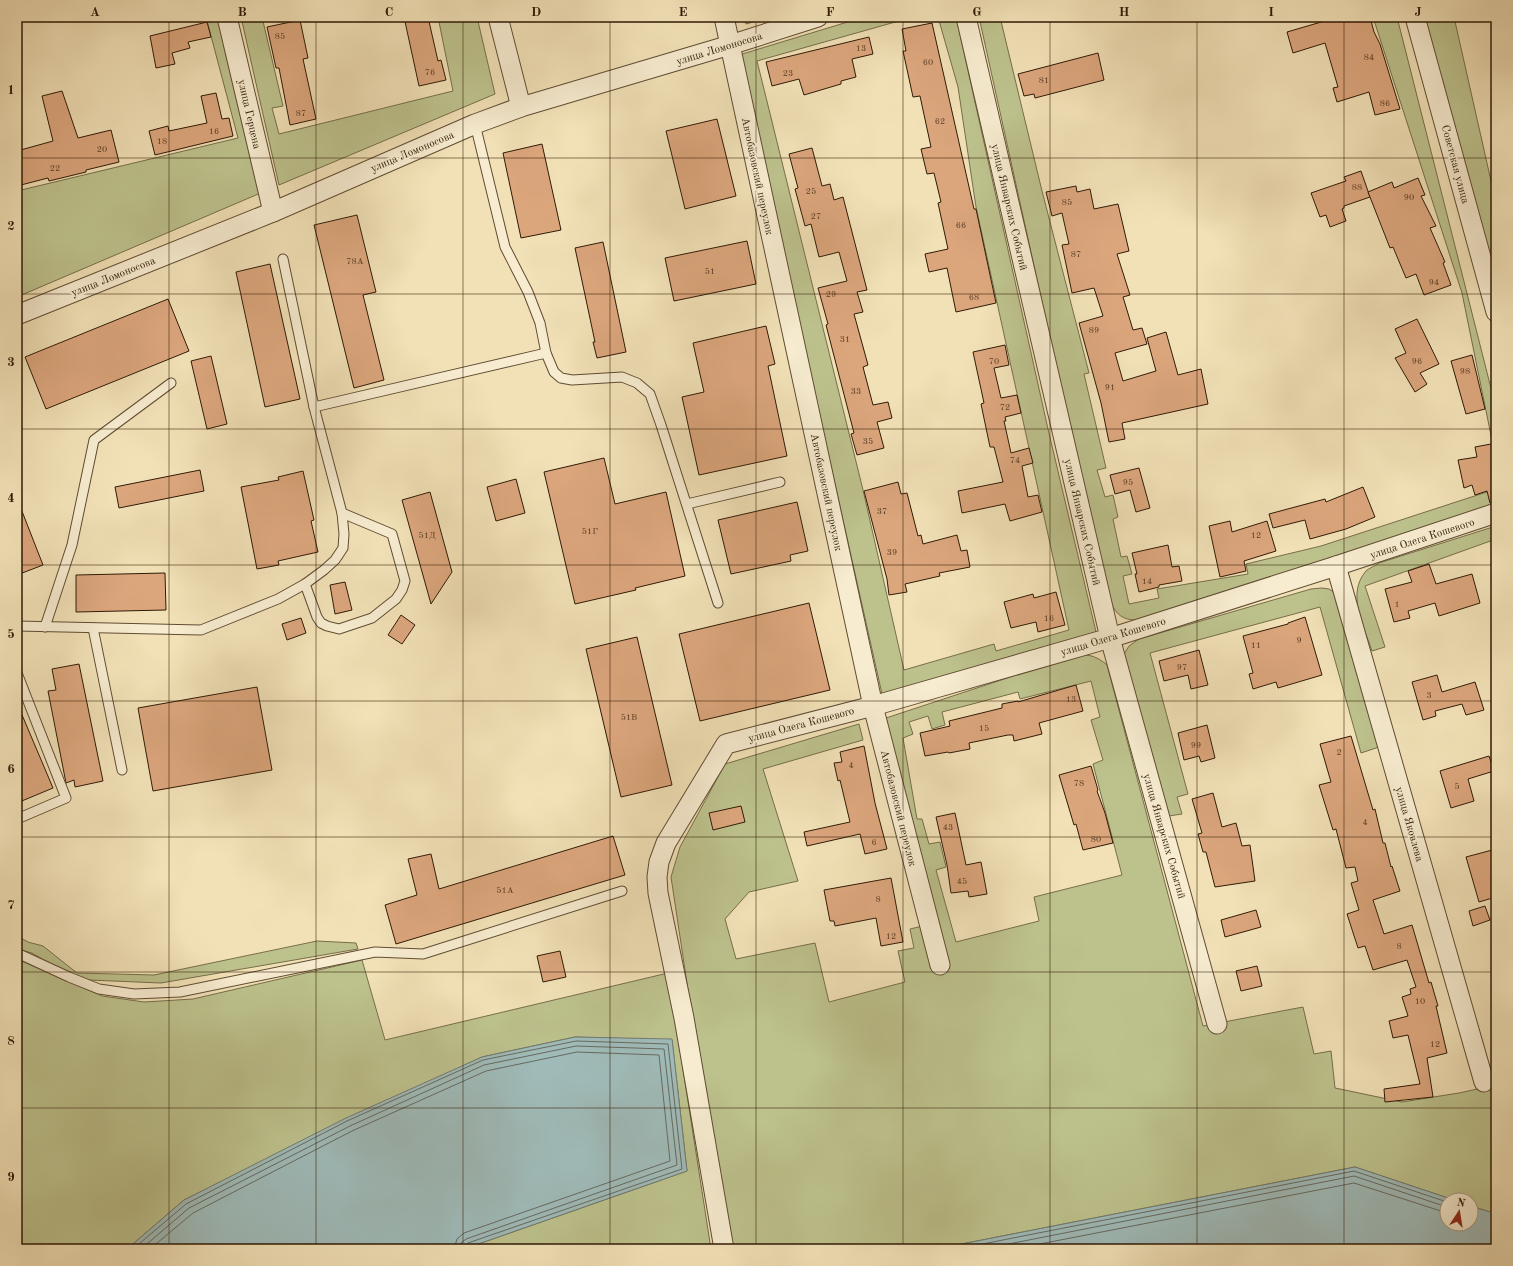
<svg xmlns="http://www.w3.org/2000/svg" width="1513" height="1266" font-family="'Old Standard TT',serif">
<rect width="100%" height="100%" fill="#f2e1b7"/>
<filter id="stains"><feTurbulence type="fractalNoise" baseFrequency=".005" numOctaves="4"/><feColorMatrix values="0 0 0 0 .2 0 0 0 0 .09 0 0 0 0 .02 0 0 0 .5 -.17"/></filter>
<radialGradient id="worn" r=".72"><stop offset=".6" stop-color="#630" stop-opacity="0"/><stop offset="1" stop-color="#630" stop-opacity=".3"/></radialGradient>
<g fill="#bdc28d" stroke="#766e4a" fill-rule="evenodd">
<polygon points="206,17 223,17 263,192 17,297 17,191 238,138"/>
<polygon points="241,17 262,17 283,106 272,108 279,134 453,91 438,17 477,17 495,94 279,185"/>
<polygon points="744,17 771,17 746,24"/>
<polygon points="864,17 913,17 757,61 863,490 904,670 994,644 996,651 1069,630 976,207 958,87 938,17 956,17 1048,429 1096,632 882,694 739,55"/>
<path d="M 979,17 L 1000,17 L 1042,191 L 1089,373 L 1084,374 L 1106,468 L 1097,470 L 1105,497 L 1113,495 L 1118,517 L 1113,519 L 1121,557 L 1127,556 L 1132,574 L 1123,576 L 1129,604 L 1159,598 L 1157,589 L 1248,574 L 1246,564 L 1321,546 L 1496,489 L 1496,509 L 1143,620 C 1120,621 1117,615 1107,596 Z"/>
<polygon points="1373,17 1397,17 1496,408 1496,460 1462,293"/>
<polygon points="1424,17 1454,17 1496,203 1496,308"/>
<path d="M 1496,526 L 1496,539 L 1365,586 L 1385,647 L 1372,651 C 1364,627 1346,594 1366,571 C 1369,568 1375,566 1379,563 Z"/>
<polygon points="1322,588 1329,589 1335,593 1379,747 1361,753 1320,607 1150,653 1188,794 1177,797 1182,814 1162,817 1124,654 1129,646 1139,639 1311,589"/>
<path d="M 1077,655 C 1090,654 1098,657 1107,665 L 1203,1026 L 1303,1007 L 1314,1054 L 1331,1051 L 1335,1088 L 1402,1102 L 1459,1093 L 1496,1085 L 1496,1214 L 1471,1206 L 1471,1200 L 1454,1200 L 1355,1167 L 936,1249 L 733,1249 L 688,990 L 671,877 L 680,847 L 725,764 L 859,724 L 863,740 L 763,769 L 798,881 L 749,892 L 725,919 L 736,959 L 815,943 L 829,1002 L 905,982 L 898,951 L 914,948 L 910,929 L 935,923 L 886,718 ZM 1091,681 L 1100,717 L 1091,720 L 1103,760 L 1093,764 L 1122,875 L 1034,897 L 1039,921 L 956,942 L 936,870 L 946,867 L 940,842 L 929,844 L 922,819 L 917,819 L 903,738 L 913,734 L 909,722 L 928,716 L 932,729 L 945,725 L 942,712 L 1018,692 L 1020,699 Z"/>
<polygon points="17,936 28,942 43,946 77,973 154,975 317,941 356,943 358,949 161,983 89,980 70,975 32,953 17,949"/>
<polygon points="17,959 102,996 144,1002 193,999 362,960 385,1040 668,973 711,1249 464,1249 687,1171 672,1040 575,1037 482,1057 184,1200 127,1249 17,1249"/>
</g>
<g fill="#9fbbb9" stroke="#727b71">
<polygon points="575,1037 672,1039 687,1171 464,1249 127,1249 184,1200 346,1118 482,1057"/>
<polygon points="1355,1167 1454,1200 1447,1200 1447,1224 1471,1224 1471,1206 1496,1214 1496,1249 936,1249"/>
</g>
<g fill="none" stroke-linecap="round" stroke-linejoin="round">
<g stroke="#676a60" stroke-width="1">
<polyline points="133,1249 186,1204 347,1121 483,1060 576,1041 668,1044 682,1169 468,1243 466,1246 465,1249"/>
<polyline points="141,1249 189,1208 350,1126 484,1065 576,1046 664,1049 677,1165 466,1239 461,1243 460,1249"/>
<polyline points="150,1249 193,1213 352,1131 486,1071 577,1052 659,1055 670,1161 464,1233 457,1239 454,1249"/>
<polyline points="957,1249 1354,1171 1447,1202"/>
<polyline points="983,1249 1354,1176 1447,1207"/>
<polyline points="1014,1249 1354,1183 1447,1213"/>
</g>
</g>
<g fill="#dca67d" stroke="#2f1a06">
<polygon points="404,17 428,17 438,61 441,60 446,80 419,86"/>
<polygon points="1327,17 1370,17 1374,32 1380,44 1400,109 1375,115 1369,92 1337,102 1333,88 1338,87 1325,43 1293,53 1287,32 1328,20"/>
<polygon points="300,20 308,58 303,59 316,119 290,125 279,68 276,68 267,27"/>
<polygon points="207,22 211,37 188,42 190,48 172,53 175,64 156,68 150,36"/>
<polygon points="932,23 974,209 976,209 996,303 956,312 947,268 929,272 925,254 948,249 938,203 941,202 934,173 927,174 921,149 931,147 920,96 913,97 903,51 906,51 902,29"/>
<polygon points="869,37 873,54 852,59 856,77 841,81 841,84 804,95 799,79 772,86 766,62"/>
<polygon points="1098,53 1104,80 1035,98 1034,94 1024,96 1018,74"/>
<polygon points="62,91 78,138 111,130 119,162 86,170 86,172 49,181 48,178 17,186 17,151 53,141 42,96"/>
<polygon points="216,93 222,119 229,118 233,136 155,155 149,131 168,126 169,131 207,123 201,96"/>
<polygon points="717,119 736,196 685,209 666,131"/>
<polygon points="542,144 561,230 521,238 503,153"/>
<polygon points="812,148 822,186 830,184 834,200 843,197 867,290 857,292 863,312 854,314 868,365 863,367 873,405 888,402 892,418 877,422 884,448 857,455 851,434 854,433 826,325 828,324 818,288 847,281 839,252 819,257 811,224 805,226 795,189 798,188 789,154"/>
<polygon points="1361,171 1370,197 1344,206 1344,208 1342,209 1346,221 1330,227 1326,215 1320,217 1311,193 1346,181 1344,177"/>
<polygon points="1418,178 1425,195 1421,196 1436,226 1430,228 1445,262 1443,263 1451,285 1424,295 1416,274 1406,278 1393,247 1390,248 1368,192 1392,182 1394,188"/>
<polygon points="1076,186 1077,192 1090,189 1094,209 1118,204 1129,251 1117,254 1130,295 1123,297 1133,330 1142,328 1147,344 1115,353 1123,381 1156,371 1147,338 1166,332 1178,375 1201,369 1208,404 1122,423 1125,439 1109,442 1101,403 1079,323 1103,316 1094,288 1072,293 1062,245 1069,244 1062,213 1052,216 1046,192"/>
<polygon points="357,215 376,292 363,295 384,380 354,388 314,225"/>
<polygon points="747,241 756,284 674,301 665,258"/>
<polygon points="603,242 626,352 597,358 593,342 595,342 575,248"/>
<polygon points="270,264 300,399 265,407 236,272"/>
<polygon points="168,299 189,351 46,409 25,357"/>
<polygon points="1417,319 1439,364 1420,373 1427,384 1415,392 1395,358 1406,353 1395,329"/>
<polygon points="766,326 775,364 768,366 787,456 699,475 682,397 704,392 693,343"/>
<polygon points="1005,345 1009,365 994,368 1001,398 1017,395 1021,413 1005,417 1006,421 1004,421 1011,453 1029,448 1033,463 1022,466 1028,497 1038,495 1042,512 1010,521 1005,504 962,513 958,491 1003,482 994,447 990,447 981,404 984,403 973,352"/>
<polygon points="1472,355 1485,409 1466,414 1451,361"/>
<polygon points="211,356 227,424 207,429 191,361"/>
<polygon points="1491,444 1496,463 1496,502 1490,503 1487,491 1475,495 1472,485 1464,488 1458,460 1477,457 1475,447"/>
<polygon points="604,458 615,504 666,492 685,576 635,588 636,590 575,604 544,472"/>
<polygon points="1139,468 1150,508 1136,512 1130,490 1115,494 1110,475"/>
<polygon points="200,470 204,491 119,508 115,487"/>
<polygon points="303,471 314,520 311,521 318,552 278,561 279,565 257,569 241,487 279,480 278,477"/>
<polygon points="516,479 525,513 496,521 487,487"/>
<polygon points="898,482 901,494 907,493 918,536 921,535 923,544 957,535 961,551 967,550 970,567 939,573 940,576 905,584 907,592 889,595 887,579 864,491"/>
<polygon points="1363,487 1375,517 1346,529 1310,539 1305,520 1273,528 1269,514 1325,499 1326,502"/>
<polygon points="430,492 452,572 431,604 402,500"/>
<polygon points="17,501 18,501 43,565 17,575"/>
<polygon points="797,502 808,551 790,555 791,561 731,574 718,520"/>
<polygon points="1230,521 1232,532 1267,521 1276,551 1244,561 1246,571 1220,577 1209,526"/>
<polygon points="1168,545 1172,567 1179,566 1182,581 1159,585 1159,587 1139,592 1135,574 1137,574 1132,553"/>
<polygon points="1429,564 1436,584 1472,574 1480,603 1439,616 1435,603 1408,611 1410,618 1394,622 1385,589 1412,582 1408,571"/>
<polygon points="165,573 166,610 76,612 76,575"/>
<polygon points="345,582 352,610 335,614 330,585"/>
<polygon points="1056,592 1065,625 1038,632 1036,622 1011,628 1004,602 1033,594 1034,598"/>
<polygon points="809,603 830,690 700,721 679,634"/>
<polygon points="401,615 415,625 402,644 388,635"/>
<polygon points="1305,617 1322,675 1278,688 1276,682 1253,689 1249,674 1253,673 1243,636 1288,624 1288,623"/>
<polygon points="301,618 306,633 287,640 282,624"/>
<polygon points="637,637 672,785 621,797 586,649"/>
<polygon points="1199,650 1208,685 1191,689 1188,675 1164,681 1159,661"/>
<polygon points="79,664 103,781 75,787 74,780 66,783 48,691 56,690 52,669"/>
<polygon points="1437,675 1442,692 1475,682 1484,710 1466,715 1462,704 1435,711 1436,716 1423,720 1412,682"/>
<polygon points="1076,685 1083,711 1039,723 1042,734 1014,741 1013,735 1008,735 969,743 970,749 949,753 948,752 925,756 920,733 950,726 949,721 1002,708 1002,704 1018,701 1018,702"/>
<polygon points="257,687 272,770 153,791 138,708"/>
<polygon points="17,703 53,788 17,803"/>
<polygon points="1207,725 1215,758 1201,762 1199,756 1184,760 1178,733"/>
<polygon points="1351,736 1373,810 1375,809 1383,843 1385,843 1391,867 1392,866 1400,891 1373,900 1384,934 1412,925 1429,983 1431,982 1438,1006 1436,1006 1447,1053 1427,1058 1433,1097 1385,1102 1384,1089 1420,1084 1408,1035 1393,1038 1389,1021 1408,1016 1402,997 1411,994 1410,989 1416,987 1407,960 1373,970 1365,946 1358,948 1347,914 1359,910 1351,883 1358,881 1355,867 1346,868 1336,829 1333,830 1319,785 1331,782 1320,744"/>
<polygon points="864,746 875,803 887,849 865,854 860,834 807,846 804,832 850,822 840,780 838,781 834,763 842,762 840,752"/>
<polygon points="1489,756 1494,771 1468,779 1474,801 1451,808 1440,771"/>
<polygon points="1091,766 1098,790 1097,791 1105,813 1113,843 1083,850 1076,824 1074,825 1059,775"/>
<polygon points="1213,793 1222,827 1236,823 1242,846 1250,845 1255,881 1215,887 1206,852 1203,852 1198,834 1202,833 1192,799"/>
<polygon points="741,806 745,822 713,830 709,813"/>
<polygon points="955,813 966,865 981,862 987,894 969,897 968,891 951,893 947,865 936,817"/>
<polygon points="613,836 625,875 396,944 385,905 417,895 408,859 431,854 439,889"/>
<polygon points="1496,849 1496,897 1479,902 1466,857"/>
<polygon points="891,878 903,942 881,946 876,918 835,926 834,921 830,921 824,890"/>
<polygon points="1485,906 1490,920 1473,926 1469,911"/>
<polygon points="1256,910 1261,927 1225,937 1221,920"/>
<polygon points="560,951 566,977 543,982 537,956"/>
<polygon points="1257,966 1262,986 1241,991 1236,971"/>
</g>
<g fill="none" stroke-linecap="round" stroke-linejoin="round">
<g stroke="#604c32" stroke-width="11">
<g id="lane">
<polyline points="475,124 505,247 528,292 540,323 546,353 554,372 561,378 572,380 622,377 637,383 650,394 661,425 718,603"/>
<polyline points="283,259 314,407"/>
<polyline points="687,504 780,482"/>
<polyline points="305,584 317,617 321,623 327,626 339,629 372,618 396,599 402,590 405,581 392,534 342,513"/>
<polyline points="17,626 201,630 278,599 305,584 324,570 335,560 343,548 344,534 342,513 314,407 546,353"/>
<polyline points="45,627 72,545 94,440 171,383"/>
<polyline points="93,628 122,770"/>
<polyline points="17,673 66,798 17,819"/>
<polyline points="17,953 69,977 99,989 134,994 180,992 375,952 423,954 622,891"/>
</g>
</g>
<g stroke="#604c32" stroke-width="21">
<g id="street">
<polyline points="227,17 273,212"/>
<polyline points="498,17 521,107"/>
<polyline points="724,17 873,706 940,965"/>
<polyline points="966,17 1110,638 1217,1024"/>
<polyline points="1415,17 1496,312"/>
<polyline points="17,315 273,212 475,124 521,107 730,45 818,17"/>
<polyline points="1336,566 1484,1082"/>
<polyline points="724,1249 684,1018 658,893 657,877 659,862 666,843 726,744 873,706 1110,638 1336,566 1496,513"/>
</g>
</g>
<use href="#lane" stroke="#f7ecd0" stroke-width="9"/>
<use href="#street" stroke="#f7ecd0" stroke-width="19"/>
</g>
<path fill="none" stroke="#2f1a06" stroke-width="1" stroke-opacity="0.55" d="M 169,17 L 169,1249M 316,17 L 316,1249M 463,17 L 463,1249M 610,17 L 610,1249M 756,17 L 756,1249M 903,17 L 903,1249M 1050,17 L 1050,1249M 1197,17 L 1197,1249M 1344,17 L 1344,1249M 17,158 L 1496,158M 17,294 L 1496,294M 17,429 L 1496,429M 17,565 L 1496,565M 17,701 L 1496,701M 17,837 L 1496,837M 17,972 L 1496,972M 17,1108 L 1496,1108"/>
<g text-anchor="middle" stroke-width="4" stroke-linejoin="round" paint-order="stroke">
<g font-size="9" fill="#5a3d24">
<text x="280" y="39">85</text>
<text x="861" y="51">13</text>
<text x="1369" y="60">84</text>
<text x="928" y="65">60</text>
<text x="430" y="75">76</text>
<text x="788" y="76">23</text>
<text x="1044" y="83">81</text>
<text x="1385" y="106">86</text>
<text x="301" y="116">87</text>
<text x="940" y="124">62</text>
<text x="214" y="134">16</text>
<text x="162" y="144">18</text>
<text x="102" y="152">20</text>
<text x="55" y="171">22</text>
<text x="1357" y="190">88</text>
<text x="811" y="194">25</text>
<text x="1409" y="200">90</text>
<text x="1067" y="205">85</text>
<text x="816" y="219">27</text>
<text x="961" y="228">66</text>
<text x="1076" y="257">87</text>
<text x="355" y="264">78А</text>
<text x="710" y="274">51</text>
<text x="1434" y="285">94</text>
<text x="831" y="297">29</text>
<text x="974" y="300">68</text>
<text x="1094" y="333">89</text>
<text x="845" y="342">31</text>
<text x="994" y="364">70</text>
<text x="1417" y="364">96</text>
<text x="1465" y="374">98</text>
<text x="1110" y="390">91</text>
<text x="856" y="394">33</text>
<text x="1005" y="410">72</text>
<text x="868" y="444">35</text>
<text x="1015" y="463">74</text>
<text x="1128" y="485">95</text>
<text x="882" y="514">37</text>
<text x="590" y="534">51Г</text>
<text x="427" y="538">51Д</text>
<text x="1256" y="538">12</text>
<text x="892" y="555">39</text>
<text x="1147" y="584">14</text>
<text x="1397" y="607">1</text>
<text x="1049" y="621">16</text>
<text x="1299" y="643">9</text>
<text x="1256" y="648">11</text>
<text x="1182" y="670">97</text>
<text x="1429" y="698">3</text>
<text x="1071" y="702">13</text>
<text x="629" y="720">51В</text>
<text x="984" y="731">15</text>
<text x="1196" y="748">99</text>
<text x="1339" y="755">2</text>
<text x="851" y="768">4</text>
<text x="1079" y="786">78</text>
<text x="1457" y="789">5</text>
<text x="1365" y="825">4</text>
<text x="948" y="830">43</text>
<text x="1096" y="842">80</text>
<text x="874" y="845">6</text>
<text x="962" y="884">45</text>
<text x="505" y="893">51А</text>
<text x="878" y="902">8</text>
<text x="891" y="939">12</text>
<text x="1399" y="949">8</text>
<text x="1420" y="1004">10</text>
<text x="1435" y="1047">12</text>
</g>
<g font-size="11" fill="#2f1a06" stroke="#f7ecd0">
<text transform="translate(719 48) rotate(-17)" y="4">улица Ломоносова</text>
<text transform="translate(250 114) rotate(77)" y="4">улица Герцена</text>
<text transform="translate(412 151) rotate(-23)" y="4">улица Ломоносова</text>
<text transform="translate(1456 164) rotate(75)" y="4">Советская улица</text>
<text transform="translate(758 176) rotate(78)" y="4">Автобазовский переулок</text>
<text transform="translate(1010 207) rotate(77)" y="4">улица Январских Событий</text>
<text transform="translate(113 276) rotate(-22)" y="4">улица Ломоносова</text>
<text transform="translate(827 492) rotate(78)" y="4">Автобазовский переулок</text>
<text transform="translate(1083 522) rotate(77)" y="4">улица Январских Событий</text>
<text transform="translate(1422 538) rotate(-18)" y="4">улица Олега Кошевого</text>
<text transform="translate(1113 636) rotate(-17)" y="4">улица Олега Кошевого</text>
<text transform="translate(801 724) rotate(-15)" y="4">улица Олега Кошевого</text>
<text transform="translate(899 808) rotate(76)" y="4">Автобазовский переулок</text>
<text transform="translate(1410 824) rotate(74)" y="4">улица Яковлева</text>
<text transform="translate(1165 836) rotate(74)" y="4">улица Январских Событий</text>
</g>
</g>
<rect width="1513" height="1266" fill="none" stroke="#f2e1b7" stroke-width="44"/>
<g transform="translate(1459 1212) rotate(12)"><circle r="19" fill="#f7ecd0" stroke="#a7987f"/>
<path d="M0-3L7 15L0 10L-7 15Z" fill="#8f2418"/>
<text y="-6" font-size="11" font-weight="bold" text-anchor="middle" fill="#2f1a06">N</text>
</g>
<rect x="22" y="22" width="1469" height="1222" fill="none" stroke="#2f1a06" stroke-width="1.5"/>
<g font-size="13" text-anchor="middle" font-weight="bold" fill="#2f1a06">
<text x="95" y="16">A</text>
<text x="242" y="16">B</text>
<text x="389" y="16">C</text>
<text x="536" y="16">D</text>
<text x="683" y="16">E</text>
<text x="830" y="16">F</text>
<text x="977" y="16">G</text>
<text x="1124" y="16">H</text>
<text x="1271" y="16">I</text>
<text x="1418" y="16">J</text>
<text x="11" y="94">1</text>
<text x="11" y="230">2</text>
<text x="11" y="366">3</text>
<text x="11" y="502">4</text>
<text x="11" y="638">5</text>
<text x="11" y="773">6</text>
<text x="11" y="909">7</text>
<text x="11" y="1045">8</text>
<text x="11" y="1181">9</text>
</g>
<rect width="100%" height="100%" filter="url(#stains)"/>
<rect width="100%" height="100%" fill="url(#worn)"/>
</svg>
